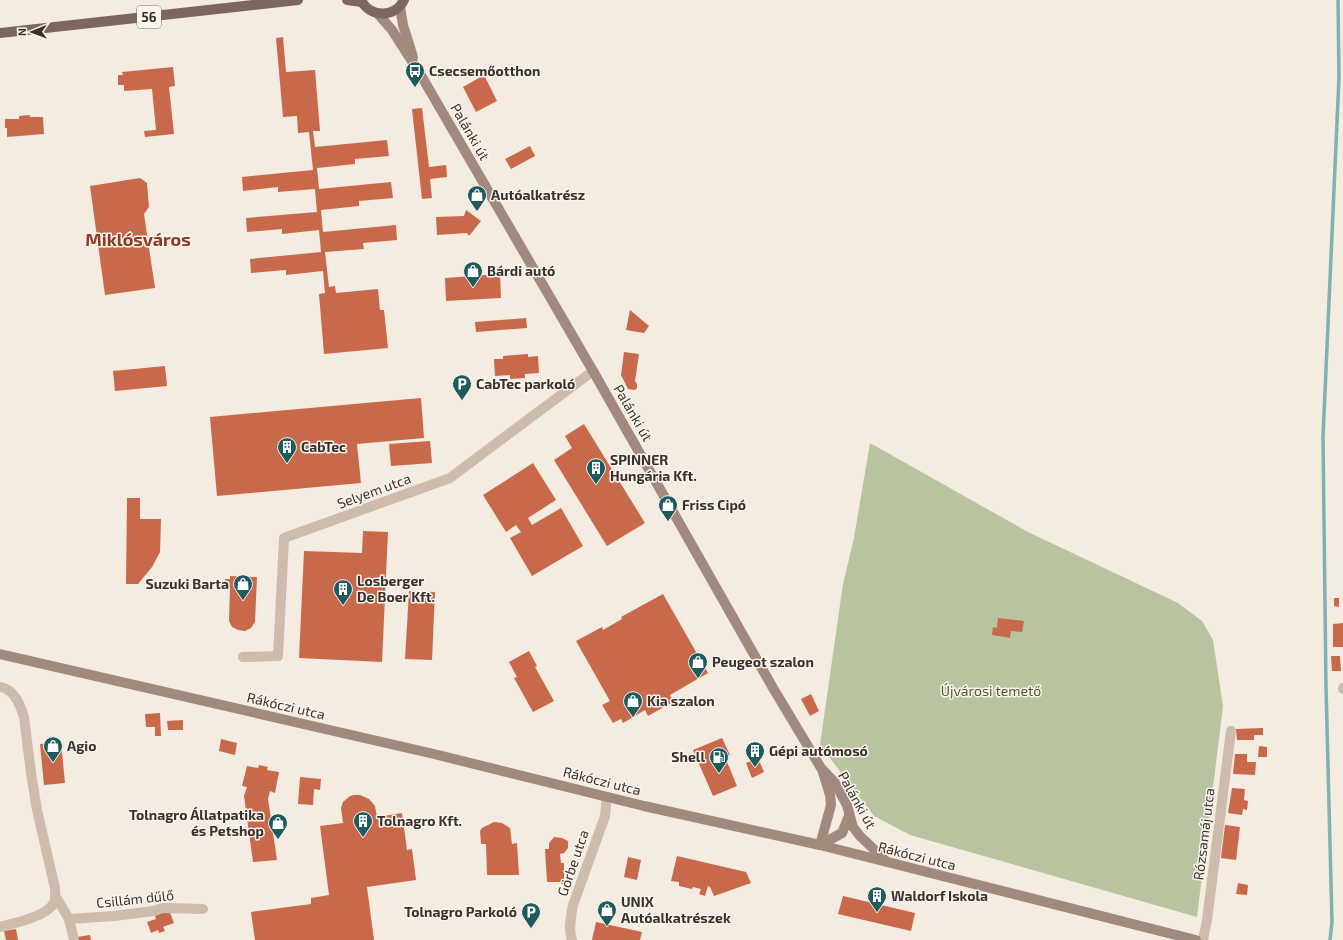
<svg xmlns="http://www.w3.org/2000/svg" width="1343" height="940" font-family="'Exo 2',sans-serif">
<rect width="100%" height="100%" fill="#f4ebe1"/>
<polygon fill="#b8c4a0" points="870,443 1028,532 1178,603 1202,621 1213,640 1223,706 1197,917 910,835 874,816 820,745 843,584 854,538"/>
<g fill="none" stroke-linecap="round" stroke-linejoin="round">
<polyline stroke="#7fb0b2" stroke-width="3.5" points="1330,940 1332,922 1326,687 1323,437 1339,77 1338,0"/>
</g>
<g fill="#c8694b">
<polygon points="283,37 286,72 315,70 320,131 313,131 315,147 387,140 389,156 355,159 355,164 317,168 319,189 391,182 393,198 359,201 359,206 321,210 323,232 396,225 397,240 363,243 364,249 325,252 329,287 335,286 336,293 378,289 380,310 384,310 388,348 324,354 319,294 325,293 323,271 286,275 286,270 251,273 250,259 321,252 319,230 282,234 282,229 247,232 246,218 317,212 315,189 278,192 278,187 243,191 242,177 313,170 309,132 298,133 297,116 283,117 276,38"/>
<polygon points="173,67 175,86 169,87 174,134 145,137 144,131 156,130 152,89 124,91 124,85 118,85 118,75 123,75 122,72"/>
<polygon points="484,75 497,101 476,112 463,87"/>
<polygon points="422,108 429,167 446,165 447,177 430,179 432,198 422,199 412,109"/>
<polygon points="30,115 30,117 43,117 44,134 7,137 7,128 5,128 5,119 19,119 19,116"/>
<polygon points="530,146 535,156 511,169 505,159"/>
<polygon points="140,178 147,183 149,207 144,214 155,288 105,295 90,186"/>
<polygon points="466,210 481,221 469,236 467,233 437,235 436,217 464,216"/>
<polygon points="500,274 501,298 446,301 445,278"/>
<polygon points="630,310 649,326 644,333 626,330"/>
<polygon points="526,318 527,328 476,332 475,322"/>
<polygon points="624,352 639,354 635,381 637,384 637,388 635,390 628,389 621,375"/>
<polygon points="528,354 528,357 538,356 539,373 525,374 525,378 510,379 510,375 495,376 494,359 503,359 503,356"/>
<polygon points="165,366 167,386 115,391 113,371"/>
<polygon points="421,398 424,438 357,444 361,483 217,496 210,417"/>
<polygon points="584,424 645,523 607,546 554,460 572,448 565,436"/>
<polygon points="430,441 432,463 391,466 389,444"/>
<polygon points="533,463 556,500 528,518 532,525 561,508 583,546 532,576 510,538 521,532 516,525 506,532 483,495"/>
<polygon points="127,498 140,498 140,519 161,519 160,552 152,567 138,584 126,584"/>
<polygon points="363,531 388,532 382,662 299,658 304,551 362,553"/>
<polygon points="230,576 257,577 255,622 251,628 245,631 238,630 232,627 229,621 230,588 225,588 225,579 230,579"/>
<polygon points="409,591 435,592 432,660 405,659"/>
<polygon points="663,594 708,673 670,695 673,702 648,716 645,710 623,723 621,719 613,723 602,705 610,701 576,641 602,627 603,630 622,619 621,617"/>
<polygon points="1334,598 1339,598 1339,607 1334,606"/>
<polygon points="998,618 1024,621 1022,632 1011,631 1010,638 992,635 993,627 997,628"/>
<polygon points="1343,623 1343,647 1333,647 1333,624"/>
<polygon points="529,651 537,666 535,667 554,701 533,712 514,678 517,677 509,662"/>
<polygon points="1331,656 1340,656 1341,671 1332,671"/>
<polygon points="811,694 819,711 810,716 801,699"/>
<polygon points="160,713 161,736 155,736 155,727 146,727 145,714"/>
<polygon points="183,720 183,730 168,730 167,721"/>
<polygon points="1263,728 1263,735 1254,735 1254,740 1237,740 1236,729"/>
<polygon points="722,738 730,755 725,757 737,786 713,796 693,750"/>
<polygon points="221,739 237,743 235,755 219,751"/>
<polygon points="61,742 65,783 44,785 40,744"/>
<polygon points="1259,746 1267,747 1267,757 1258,757"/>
<polygon points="1235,754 1247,754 1247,762 1256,762 1255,775 1233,774"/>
<polygon points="758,758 764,772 752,778 746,763"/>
<polygon points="259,765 268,767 267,770 279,772 275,793 270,791 268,799 277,860 253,862 244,796 247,787 242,786 247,766 258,768"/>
<polygon points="300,777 321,779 320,790 314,789 313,805 298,804"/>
<polygon points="1232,788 1245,789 1244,800 1248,801 1247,810 1243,809 1242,815 1228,813"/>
<polygon points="354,795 360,795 369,799 375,806 377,817 402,813 407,850 412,849 416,880 367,887 374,940 255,940 251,912 311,904 311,898 329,895 320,826 343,823 341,808 343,802 350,796"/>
<polygon points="494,822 502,823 510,828 512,844 517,843 519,875 487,875 486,844 481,844 480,831 482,828"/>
<polygon points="1225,825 1240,827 1236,860 1221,858"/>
<polygon points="554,837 562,838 568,841 568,848 564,853 560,854 561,863 564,863 564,882 547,882 545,849 549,849 549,843"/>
<polygon points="677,856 746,872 751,883 714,896 710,887 708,886 705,896 699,894 701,889 693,887 692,889 679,886 679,882 671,881"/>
<polygon points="628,857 641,860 637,880 624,877"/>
<polygon points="1238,883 1248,885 1247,895 1236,894"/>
<polygon points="843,896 915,913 911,931 838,914"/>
<polygon points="169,910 174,923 163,927 165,931 159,933 158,930 151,933 147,922 156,919 155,916"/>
<polygon points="596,922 642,932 640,940 592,940"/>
<polygon points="16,929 18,940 6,940 4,931"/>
<polygon points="90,935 91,940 78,940 77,937"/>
</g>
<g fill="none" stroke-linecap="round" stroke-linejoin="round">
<g stroke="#cdbbac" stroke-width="10">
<polyline points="243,657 278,656 284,538 450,478 593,371"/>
<path d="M 0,687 C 14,689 20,704 24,717 L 31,773 L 37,810 L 55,888 C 55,893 56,898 54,903 C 46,917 14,923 0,927"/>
<polyline points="1343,688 1343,689"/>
<polyline points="56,897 69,919 74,940"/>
<polyline points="69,919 114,916 153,911 163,908 203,909"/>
<path d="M 572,940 C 568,930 571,916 573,905 L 605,816 L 607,797"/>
<polyline points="1203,940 1207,920 1231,731"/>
</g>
<g stroke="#a18a7d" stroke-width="10">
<polyline points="400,7 403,25 413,57"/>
<polyline points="378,14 392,30 419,72 593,371 773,688 821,768 835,783 847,805 853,827 860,836 887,862"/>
<polyline points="0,654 434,754 644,806 820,845 1196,940"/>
<polyline points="820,845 831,805 830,795 823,772"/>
<polyline points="820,845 842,833 849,816"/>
</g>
<g stroke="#7d675c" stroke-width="10">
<polyline points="347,0 362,2"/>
<path d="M 361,0 C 370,18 395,18 404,0"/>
<polyline points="0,33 298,0"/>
</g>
</g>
<defs>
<g id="bus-pin" transform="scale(1)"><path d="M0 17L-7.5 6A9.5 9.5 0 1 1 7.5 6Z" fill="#1f5a5e" stroke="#fbf5ee"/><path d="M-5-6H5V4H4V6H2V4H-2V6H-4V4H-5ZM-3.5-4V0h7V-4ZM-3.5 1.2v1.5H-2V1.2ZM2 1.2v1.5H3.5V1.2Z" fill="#fff"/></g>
<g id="shop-pin" transform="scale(1)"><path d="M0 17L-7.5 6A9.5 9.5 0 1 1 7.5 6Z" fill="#1f5a5e" stroke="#fbf5ee"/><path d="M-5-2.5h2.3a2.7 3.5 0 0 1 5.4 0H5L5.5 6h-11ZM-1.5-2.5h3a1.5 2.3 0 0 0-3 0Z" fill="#fff"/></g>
<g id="parking-pin" transform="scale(1)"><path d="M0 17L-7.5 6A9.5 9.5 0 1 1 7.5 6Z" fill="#1f5a5e" stroke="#fbf5ee"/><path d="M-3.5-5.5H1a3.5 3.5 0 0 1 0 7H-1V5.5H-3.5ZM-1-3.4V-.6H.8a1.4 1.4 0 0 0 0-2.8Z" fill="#fff"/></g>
<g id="building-pin" transform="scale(1)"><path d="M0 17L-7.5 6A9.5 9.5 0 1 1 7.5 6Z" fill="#1f5a5e" stroke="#fbf5ee"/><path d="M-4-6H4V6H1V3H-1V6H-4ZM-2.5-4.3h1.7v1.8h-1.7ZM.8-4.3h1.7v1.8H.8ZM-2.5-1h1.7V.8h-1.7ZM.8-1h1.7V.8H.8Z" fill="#fff"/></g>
<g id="fuel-pin" transform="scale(1)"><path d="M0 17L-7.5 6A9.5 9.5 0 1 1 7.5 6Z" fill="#1f5a5e" stroke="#fbf5ee"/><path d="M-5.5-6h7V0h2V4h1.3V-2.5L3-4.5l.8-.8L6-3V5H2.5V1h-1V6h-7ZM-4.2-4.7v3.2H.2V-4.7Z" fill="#fff"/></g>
</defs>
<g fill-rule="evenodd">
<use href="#bus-pin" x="415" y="71"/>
<use href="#shop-pin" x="477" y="195"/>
<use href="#shop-pin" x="473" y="271"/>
<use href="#parking-pin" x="462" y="384"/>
<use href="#building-pin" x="287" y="447"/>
<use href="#building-pin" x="596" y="468"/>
<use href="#shop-pin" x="668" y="505"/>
<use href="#shop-pin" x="243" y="584"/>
<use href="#building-pin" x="343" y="589"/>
<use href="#shop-pin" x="698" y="662"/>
<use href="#shop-pin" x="633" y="701"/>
<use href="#shop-pin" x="53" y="746"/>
<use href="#building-pin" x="755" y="751"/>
<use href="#fuel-pin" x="719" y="757"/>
<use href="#building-pin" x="363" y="821"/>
<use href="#shop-pin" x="278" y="823"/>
<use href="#building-pin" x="877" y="896"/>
<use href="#shop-pin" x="607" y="910"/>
<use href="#parking-pin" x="531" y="912"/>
</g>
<g text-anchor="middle" stroke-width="3" stroke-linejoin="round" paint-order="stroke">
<rect fill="#fbf5ee" stroke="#756b66" stroke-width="1" x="137" y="6" width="24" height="22" rx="3"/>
<g font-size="13" font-weight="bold" fill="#3b302b">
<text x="149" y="22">56</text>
</g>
<g font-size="14" font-weight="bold" fill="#3b302b" stroke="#fbf5ee" text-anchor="start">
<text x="429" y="76">Csecsemőotthon</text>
<text x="491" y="200">Autóalkatrész</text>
<text x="487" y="276">Bárdi autó</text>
<text x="476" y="389">CabTec parkoló</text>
<text x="301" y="452">CabTec</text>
<text x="610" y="465">SPINNER<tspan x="610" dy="16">Hungária Kft.</tspan></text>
<text x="682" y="510">Friss Cipó</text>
<text x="357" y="586">Losberger<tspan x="357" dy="16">De Boer Kft.</tspan></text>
<text x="229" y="589" text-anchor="end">Suzuki Barta</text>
<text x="712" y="667">Peugeot szalon</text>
<text x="647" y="706">Kia szalon</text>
<text x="67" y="751">Agio</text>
<text x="769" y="756">Gépi autómosó</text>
<text x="705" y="762" text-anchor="end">Shell</text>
<text x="264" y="820" text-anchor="end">Tolnagro Állatpatika<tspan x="264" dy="16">és Petshop</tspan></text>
<text x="377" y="826">Tolnagro Kft.</text>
<text x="891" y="901">Waldorf Iskola</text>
<text x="621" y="907">UNIX<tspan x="621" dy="16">Autóalkatrészek</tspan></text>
<text x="517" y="917" text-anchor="end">Tolnagro Parkoló</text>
</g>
<g font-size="14" fill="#3b302b" stroke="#fbf5ee">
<text transform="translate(470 132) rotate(60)" y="5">Palánki út</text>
<text transform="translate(633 413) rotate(60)" y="5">Palánki út</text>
<text transform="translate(374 491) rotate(-20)" y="5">Selyem utca</text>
<text transform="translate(286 706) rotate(13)" y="5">Rákóczi utca</text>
<text transform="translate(602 781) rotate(14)" y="5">Rákóczi utca</text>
<text transform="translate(857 800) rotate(61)" y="5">Palánki út</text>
<text transform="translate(1204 834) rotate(-83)" y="5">Rózsamáj utca</text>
<text transform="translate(917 856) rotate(14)" y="5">Rákóczi utca</text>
<text transform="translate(573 863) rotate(-71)" y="5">Görbe utca</text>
<text transform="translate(135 899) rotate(-6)" y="5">Csillám dűlő</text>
</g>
<g font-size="14" fill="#4a5a2e" stroke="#fbf5ee">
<text x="991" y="696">Újvárosi temető</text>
</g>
<g font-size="18" font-weight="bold" fill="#8c3b22" stroke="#fbf5ee">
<text x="138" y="246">Miklósváros</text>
</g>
</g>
<g transform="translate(32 32) rotate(269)" stroke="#fbf5ee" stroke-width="3" paint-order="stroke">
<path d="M0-3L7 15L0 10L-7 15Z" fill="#3b302b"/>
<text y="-6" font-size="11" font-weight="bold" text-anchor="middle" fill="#3b302b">N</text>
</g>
</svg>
